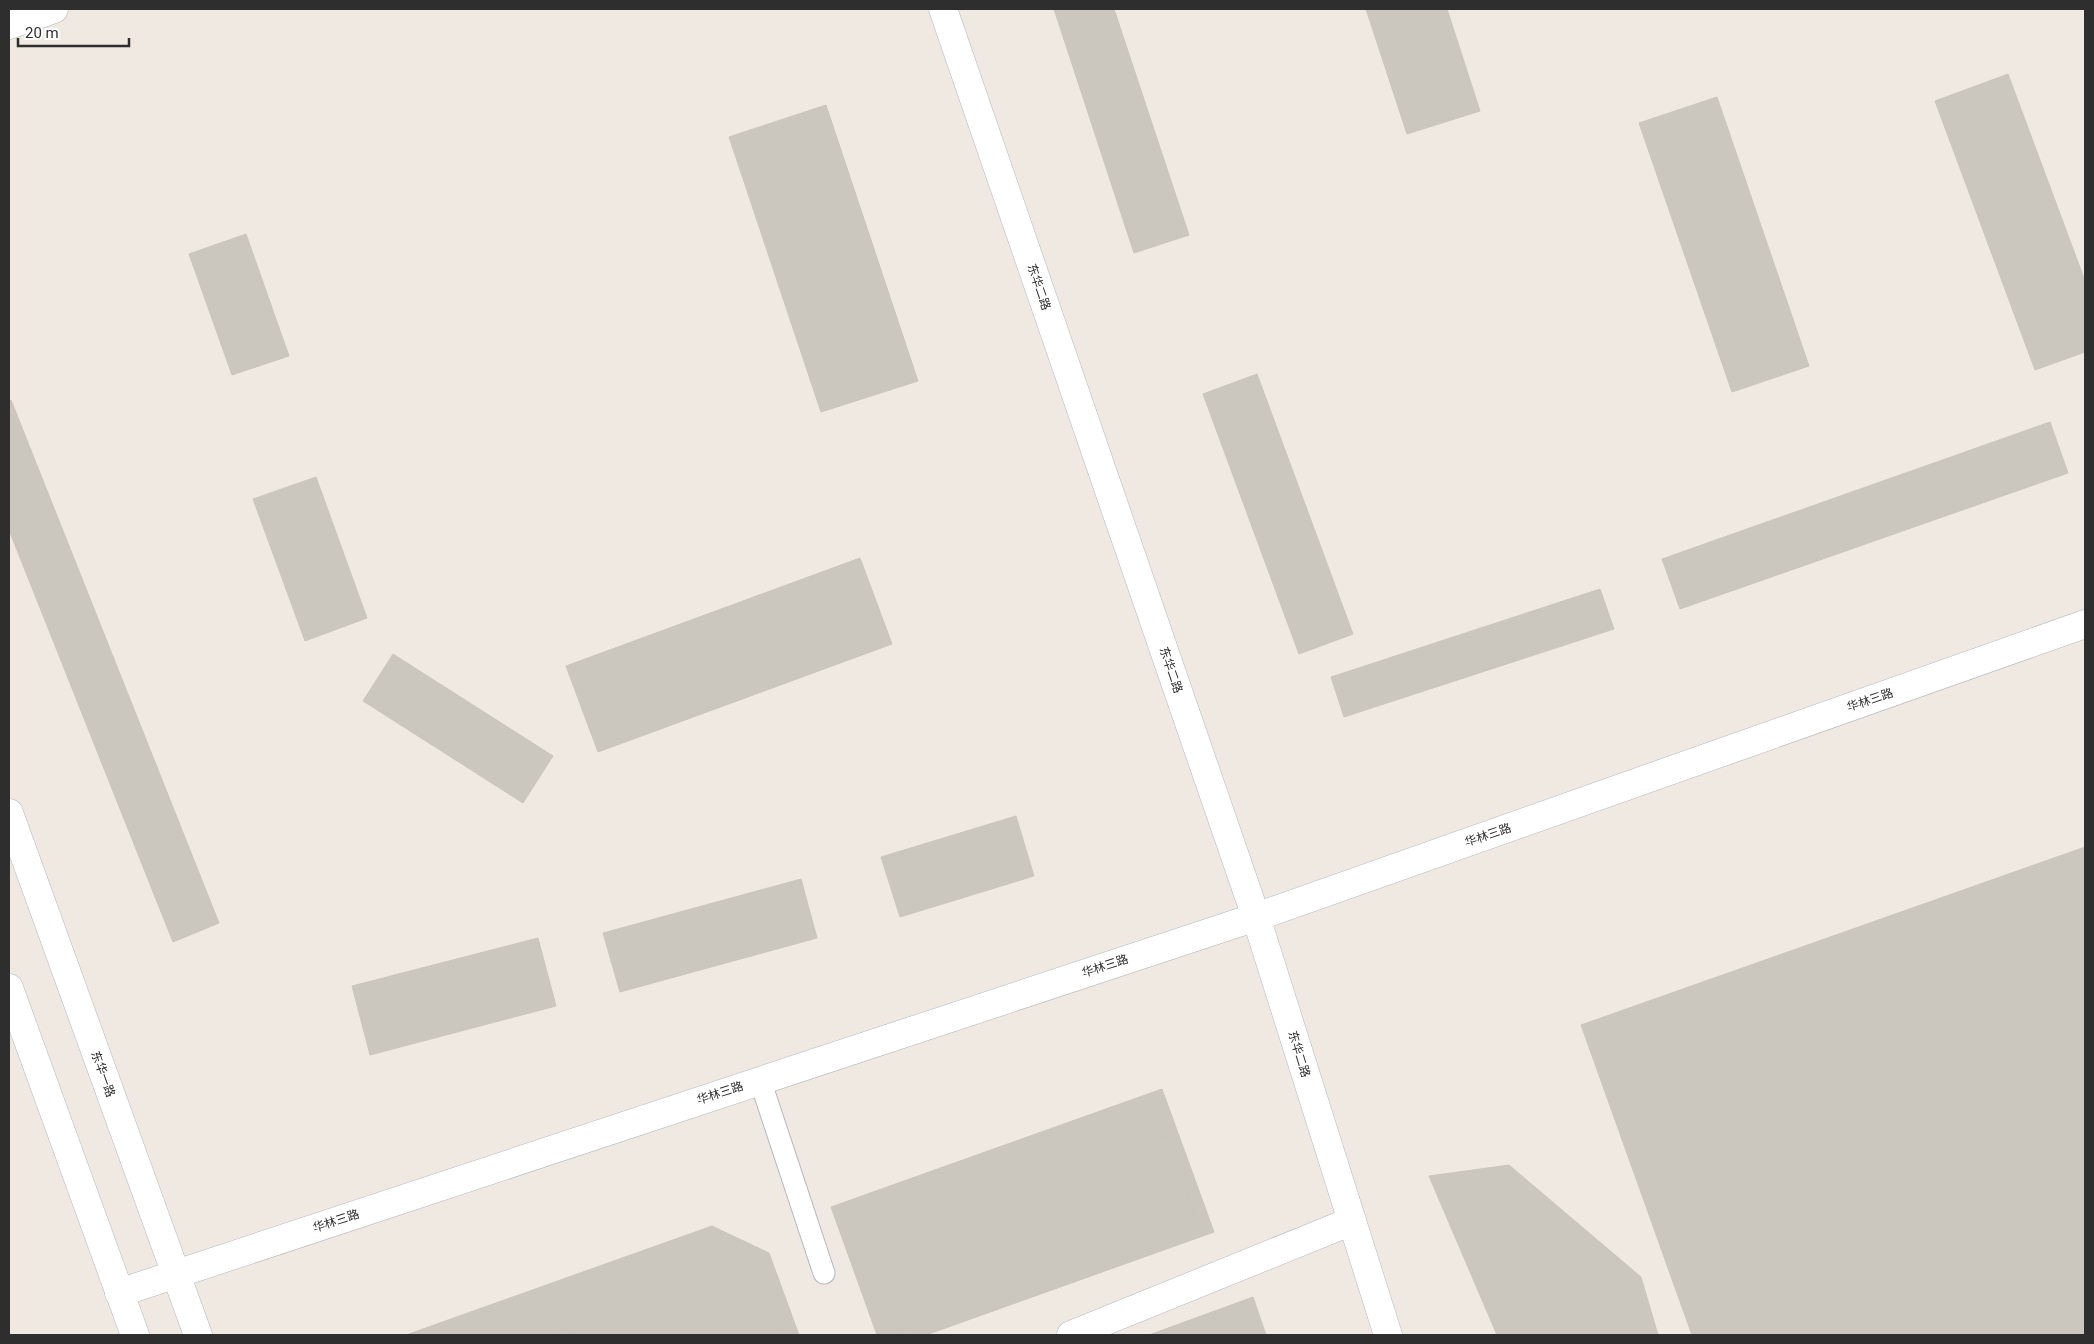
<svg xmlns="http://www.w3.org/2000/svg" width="2094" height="1344" font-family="Roboto,'Noto Sans SC',sans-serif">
<rect width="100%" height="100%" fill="#efe9e1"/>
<g fill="#cbc7bf" stroke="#cbc5ba">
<polygon points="1054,9 1114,9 1189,235 1134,253"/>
<polygon points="1366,9 1447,9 1480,111 1407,134"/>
<polygon points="2008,74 2085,281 2085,352 2035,370 1935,101"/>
<polygon points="1717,97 1809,366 1732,392 1639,123"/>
<polygon points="826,105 918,381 821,412 729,137"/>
<polygon points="246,234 289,356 232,375 189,254"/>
<polygon points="1257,374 1353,634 1299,654 1203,394"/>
<polygon points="11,400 219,923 173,942 9,530 9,401"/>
<polygon points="2050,422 2068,473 1680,609 1662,559"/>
<polygon points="316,477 367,618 305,641 253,499"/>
<polygon points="860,558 892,644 598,752 566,666"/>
<polygon points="1600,589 1614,629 1344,717 1331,677"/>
<polygon points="393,654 553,756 523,803 363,701"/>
<polygon points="1016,816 1034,876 900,917 881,857"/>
<polygon points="2085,847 2085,1335 1692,1335 1581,1025"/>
<polygon points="801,879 817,938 620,992 603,933"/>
<polygon points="538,938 556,1006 370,1055 352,986"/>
<polygon points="1162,1089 1214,1232 926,1335 877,1335 831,1207"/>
<polygon points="1167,1136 1199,1227 899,1331 867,1240"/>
<polygon points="1509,1165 1641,1277 1658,1335 1497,1335 1429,1176"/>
<polygon points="712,1226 769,1253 799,1335 406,1335"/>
<polygon points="758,1271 782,1335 553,1335"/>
<polygon points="1253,1297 1266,1335 1149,1335"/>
</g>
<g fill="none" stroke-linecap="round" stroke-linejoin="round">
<g stroke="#b4b7c1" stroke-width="23">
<polyline id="lane" points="760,1080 824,1273"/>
</g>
<g stroke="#b4b7c1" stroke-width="29">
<g id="street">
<polyline points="943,9 1256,917 1388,1335"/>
<polyline points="9,25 54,9"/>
<polyline points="119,1293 1256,917 2085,624"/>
<polyline points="1071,1335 1352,1221"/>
</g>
</g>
<g stroke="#b4b7c1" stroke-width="29">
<g id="secondary">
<polyline points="9,813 198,1335"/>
<polyline points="9,988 135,1335"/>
</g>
</g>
<use href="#lane" stroke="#fff" stroke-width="21"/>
<use href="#street" stroke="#fff" stroke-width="28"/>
<use href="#secondary" stroke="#fff" stroke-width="28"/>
</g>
<g text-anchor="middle" stroke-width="5" stroke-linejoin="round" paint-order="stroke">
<g font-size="12" fill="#2e2e2e" stroke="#fff">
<text transform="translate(1039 287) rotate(71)" y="4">东华二路</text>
<text transform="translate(1171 670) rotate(71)" y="4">东华二路</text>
<text transform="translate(1870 700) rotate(-19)" y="4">华林三路</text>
<text transform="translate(1488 835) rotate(-19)" y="4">华林三路</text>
<text transform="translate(1105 966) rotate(-18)" y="4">华林三路</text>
<text transform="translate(1299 1054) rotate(73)" y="4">东华二路</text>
<text transform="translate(103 1074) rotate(70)" y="4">东华一路</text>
<text transform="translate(720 1093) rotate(-18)" y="4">华林三路</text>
<text transform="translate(336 1221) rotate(-18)" y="4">华林三路</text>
</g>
</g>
<rect width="2094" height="1344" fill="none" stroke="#2e2e2e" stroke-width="20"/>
<path d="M18 38v8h111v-8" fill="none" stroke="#2e2e2e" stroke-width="2.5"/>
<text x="25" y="38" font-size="15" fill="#2e2e2e" stroke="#ffffff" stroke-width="4" paint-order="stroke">20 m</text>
</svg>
